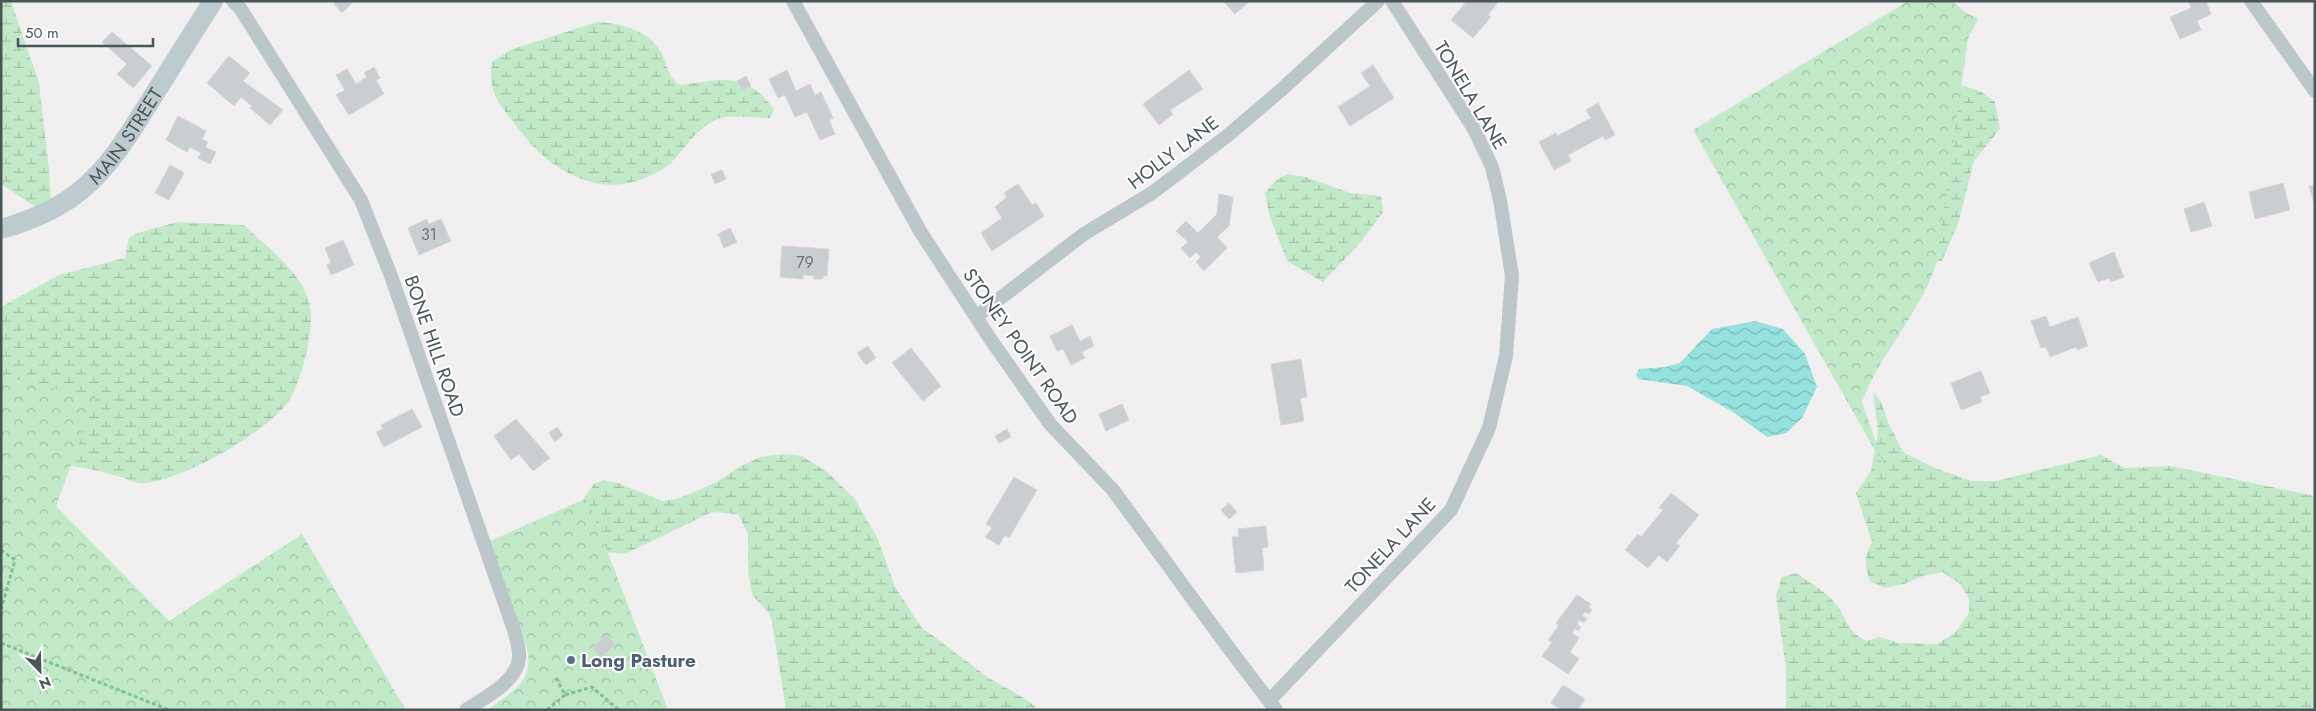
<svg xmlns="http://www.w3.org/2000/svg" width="2316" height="711" font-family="Jost,sans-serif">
<defs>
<pattern id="wetland-marsh" width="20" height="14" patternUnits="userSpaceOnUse" patternTransform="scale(1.25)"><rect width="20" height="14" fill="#c3eac8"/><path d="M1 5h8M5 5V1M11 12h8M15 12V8" fill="none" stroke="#a0c0a5"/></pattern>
<pattern id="park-crowns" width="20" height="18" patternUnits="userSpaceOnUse" patternTransform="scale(1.25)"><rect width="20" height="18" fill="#c3eac8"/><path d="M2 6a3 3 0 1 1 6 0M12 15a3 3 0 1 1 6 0" fill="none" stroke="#a0c0a5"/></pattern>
<pattern id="water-waves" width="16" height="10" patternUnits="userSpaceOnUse" patternTransform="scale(1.25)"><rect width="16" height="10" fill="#95e2df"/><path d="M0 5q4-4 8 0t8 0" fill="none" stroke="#7cbab8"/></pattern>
</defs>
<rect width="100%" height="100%" fill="#f1eff0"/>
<g fill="url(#wetland-marsh)">
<polygon points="1,1 11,1 39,83 49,169 51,201 40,210 1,184"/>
<path d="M 597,22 C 621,23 648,30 661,52 C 669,66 665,74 680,85 C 722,80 746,70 774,110 L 770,118 C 753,118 728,113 713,121 C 694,131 684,150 670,164 C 665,168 659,171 653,174 C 604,201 552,173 521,132 C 503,108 486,94 492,62 L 510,50 Z"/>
<polygon points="1954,83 1980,91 1995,102 2000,129 1974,161 1958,224 1942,261 1935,262"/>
<polygon points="1288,174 1306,177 1350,193 1381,196 1383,212 1360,243 1323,282 1287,261 1270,217 1265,193 1276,180"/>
<path d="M 178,222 L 244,225 C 266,246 305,275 310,306 C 315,327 301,383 289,401 C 269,431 176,485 139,483 C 134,482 127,479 121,477 C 106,473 89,468 73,466 C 50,464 24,466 1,468 L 1,307 L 59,275 L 125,258 L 129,238 L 137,233 Z"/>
<path d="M 1873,392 L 1881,402 L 1888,422 L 1903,452 L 1935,468 L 1971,481 L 1996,481 L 2101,455 L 2125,468 L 2171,466 L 2315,496 L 2315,710 L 1786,710 L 1786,669 L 1776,596 L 1782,577 L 1796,573 C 1809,582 1824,590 1834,602 C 1849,618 1844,630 1866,641 L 1880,637 L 1899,643 L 1937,644 L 1955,633 L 1969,613 L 1969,599 L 1960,584 L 1942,572 L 1923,576 L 1904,584 L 1884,588 L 1870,581 C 1865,566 1863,557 1872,542 L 1856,493 L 1871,471 L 1878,431 Z"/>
<polygon points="783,454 802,456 827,472 854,498 877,537 895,587 921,627 989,678 1027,700 1039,710 786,710 772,622 769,613 752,595 748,571 748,534 738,514 712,512 625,554 606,552 580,504 594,484 603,480 618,483 663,501 680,498 717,482 737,468 760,457"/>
</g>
<g fill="url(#park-crowns)">
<path d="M 1908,1 L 1952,1 L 1965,12 L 1978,19 L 1968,39 L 1936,264 C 1920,314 1880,353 1862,402 L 1885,468 L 1693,130 Z"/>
<polygon points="1,376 96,398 56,506 169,621 302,534 406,710 1,710"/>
<path d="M 587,498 L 668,710 L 487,710 C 511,693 535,682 527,648 L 490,541 Z"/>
</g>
<polygon fill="url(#water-waves)" points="1755,321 1783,329 1805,354 1817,387 1802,418 1786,433 1767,437 1733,412 1687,386 1638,379 1636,375 1639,369 1665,367 1680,363 1712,329"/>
<g fill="#caced0" stroke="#d4d7da">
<polygon points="337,1 354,1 342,13 334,4"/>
<polygon points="1223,1 1250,1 1235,14"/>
<polygon points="1467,1 1499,1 1488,15 1491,17 1473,38 1451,20"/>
<polygon points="2194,1 2206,1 2211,14 2197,21 2201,30 2180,39 2170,17 2191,8 2189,3"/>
<polygon points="112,32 152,66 133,88 117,74 127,64 102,42"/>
<polygon points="229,56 250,73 243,81 283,110 270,125 250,108 252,106 241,97 234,106 207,83"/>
<polygon points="1373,65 1394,98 1350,126 1338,107 1370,86 1361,73"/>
<polygon points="374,67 380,78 376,80 384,94 349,115 336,95 345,90 336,75 347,69 356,84 367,77 364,73"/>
<polygon points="787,70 796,91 810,84 815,95 821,92 833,118 829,120 835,134 820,140 807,112 795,117 785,95 778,98 769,79"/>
<polygon points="1189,70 1203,89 1170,110 1173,114 1159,125 1143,104"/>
<polygon points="746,76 751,86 742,90 737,81"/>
<polygon points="1598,103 1615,135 1605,140 1603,136 1568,155 1571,161 1554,170 1539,142 1556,133 1557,136 1591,118 1586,110"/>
<polygon points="178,116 206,131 202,139 208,142 205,147 216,152 210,164 198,158 201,153 190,147 187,152 166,140"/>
<polygon points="170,165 184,173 169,200 155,193"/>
<polygon points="722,170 726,179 715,184 711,174"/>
<polygon points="2283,183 2290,210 2255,219 2249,192"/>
<polygon points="1018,184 1032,205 1036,203 1044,216 992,251 981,233 1002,218 995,207 1007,197 1004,193"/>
<polygon points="2315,185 2315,206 2309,186"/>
<polygon points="1219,194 1233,197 1229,226 1217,237 1227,248 1204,271 1196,262 1201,257 1196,252 1190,258 1181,248 1188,242 1176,231 1186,221 1198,233 1217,214"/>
<polygon points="2204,202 2212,226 2191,232 2184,209"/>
<polygon points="427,219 429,224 441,219 451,241 419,255 408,228"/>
<polygon points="730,228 737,242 724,248 718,234"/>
<polygon points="343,240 354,265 331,275 327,265 331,263 325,248"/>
<polygon points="782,246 829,249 827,276 823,276 823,279 813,279 814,276 803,275 803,279 780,277"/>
<polygon points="2114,252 2124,277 2111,282 2109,278 2098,282 2089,263"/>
<polygon points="2046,316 2050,327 2078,317 2088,346 2077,350 2076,347 2050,357 2046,347 2041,348 2031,321"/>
<polygon points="1072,325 1080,341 1090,336 1094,346 1082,352 1085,358 1071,365 1063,349 1057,351 1050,336"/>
<polygon points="868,346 876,358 866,365 857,353"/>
<polygon points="911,348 941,386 923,401 892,363"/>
<polygon points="1301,359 1307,397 1300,398 1304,421 1281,425 1271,364"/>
<polygon points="1981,371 1990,393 1980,397 1982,402 1961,410 1951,383"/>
<polygon points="1122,404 1129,420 1106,431 1099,414"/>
<polygon points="412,409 422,427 384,447 376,432 383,429 381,425"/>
<polygon points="516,419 550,458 533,471 519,454 511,460 494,436"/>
<polygon points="557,427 563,435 555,442 549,433"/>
<polygon points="1007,429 1011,437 999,443 995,436"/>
<polygon points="1014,477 1037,490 1009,538 1005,535 999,545 985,537 992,528 986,524"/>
<polygon points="1671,493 1699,515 1676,543 1680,546 1667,562 1659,555 1648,568 1625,550 1638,534 1641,537 1663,510 1659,508"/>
<polygon points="1229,503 1237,512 1229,519 1221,510"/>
<polygon points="1266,526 1268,547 1262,548 1264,570 1236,573 1232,537 1239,537 1238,529"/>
<polygon points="1577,595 1591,604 1589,607 1592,610 1589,614 1585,612 1582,616 1587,619 1584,623 1579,620 1577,624 1581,627 1578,631 1575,628 1572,633 1579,638 1570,652 1579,659 1568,674 1542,656 1552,643 1548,640 1559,625 1556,623"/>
<polygon points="607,635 615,645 601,658 592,648"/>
<polygon points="1563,685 1585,699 1578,710 1562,710 1551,703"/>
</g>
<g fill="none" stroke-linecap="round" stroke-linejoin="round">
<g stroke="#7fc490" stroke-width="3" stroke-dasharray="4 2.5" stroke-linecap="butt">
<polyline points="1,550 15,560 1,610"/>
<polyline points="1,643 169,710"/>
<polyline points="556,678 565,695 592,687 619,710"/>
<polyline points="547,710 565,695"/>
</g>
<g stroke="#bcc7ca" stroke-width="14">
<path d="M 233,1 L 240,8 L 361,200 L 391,276 L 514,630 C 516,639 520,648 519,658 C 517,682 484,698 466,710"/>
<polyline points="793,1 920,231 991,340 1050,424 1113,490 1228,647 1276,710"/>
<polyline points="2251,1 2315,91"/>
<polyline points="977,316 1084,234 1152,193 1227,136 1280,91 1378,1"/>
<polyline points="1269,701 1451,510 1489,428 1506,356 1512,276 1500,200 1492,167 1474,129 1392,1"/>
</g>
<path stroke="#bdcacf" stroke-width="20" id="s1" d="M 1,229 C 29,221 57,210 80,191 C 110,167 130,133 150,101 C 171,68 192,34 213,1"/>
</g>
<circle fill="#5c6f8a" stroke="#fff" stroke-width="2" cx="571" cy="660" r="5"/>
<g text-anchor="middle" stroke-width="4" stroke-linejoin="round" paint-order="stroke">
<g font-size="16" fill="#697578">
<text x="429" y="240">31</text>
<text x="805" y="268">79</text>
</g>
<g font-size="19" fill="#49575b" stroke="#fff">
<text transform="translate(1471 95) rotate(59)" y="7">TONELA LANE</text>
<text dy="7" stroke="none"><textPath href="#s1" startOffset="160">MAIN STREET</textPath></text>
<text transform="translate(1173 152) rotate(-37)" y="7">HOLLY LANE</text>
<text transform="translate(435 346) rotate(71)" y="7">BONE HILL ROAD</text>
<text transform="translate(1021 346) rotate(55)" y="7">STONEY POINT ROAD</text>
<text transform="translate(1390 545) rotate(-47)" y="7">TONELA LANE</text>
</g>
<g font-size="19" font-weight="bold" fill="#4e5e75" stroke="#fff" text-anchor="start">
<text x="581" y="667">Long Pasture</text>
</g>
</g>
<rect width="2316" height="711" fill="none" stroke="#49575b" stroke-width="5"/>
<g transform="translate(40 671) rotate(157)" stroke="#ffffff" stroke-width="4" paint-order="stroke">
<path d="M0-4L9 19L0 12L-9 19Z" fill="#49575b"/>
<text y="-8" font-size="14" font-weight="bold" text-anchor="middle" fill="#49575b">N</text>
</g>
<path d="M18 38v8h135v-8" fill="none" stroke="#49575b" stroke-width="2.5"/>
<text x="25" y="38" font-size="15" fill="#49575b" stroke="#ffffff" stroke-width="4" paint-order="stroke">50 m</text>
</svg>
